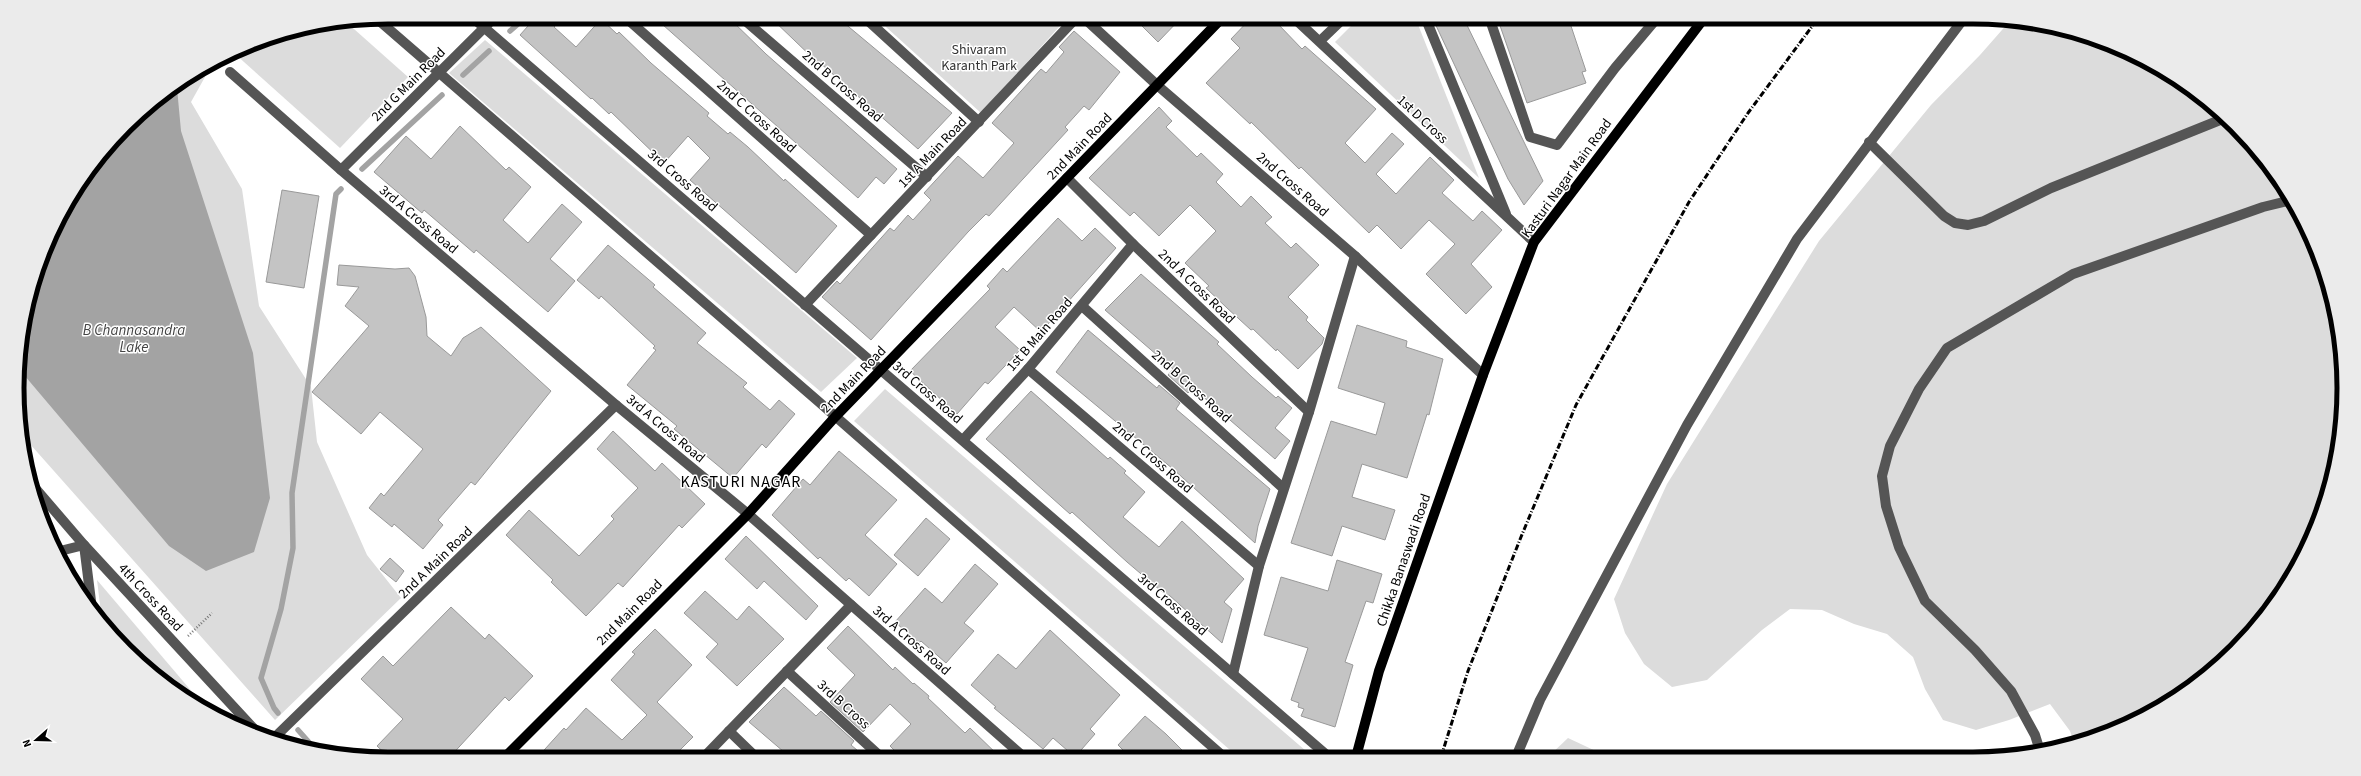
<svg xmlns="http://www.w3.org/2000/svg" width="2361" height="776" font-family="'Source Sans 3',sans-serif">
<rect width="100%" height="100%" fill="#fff"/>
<g fill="#dcdcdc">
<polygon points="875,17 1068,17 981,113"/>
<polygon points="1360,17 1415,17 1479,178 1335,42"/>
<path d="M 345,21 L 408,77 L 340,148 L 234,53 C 264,34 311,25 345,21 Z"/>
<polygon points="2009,22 2069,30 2137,55 2199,94 2252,143 2294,202 2324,269 2341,339 2343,412 2331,484 2282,594 2217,667 2115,731 2074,742 2070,731 2050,704 2009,720 1976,730 1943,720 1925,689 1913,657 1887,634 1854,624 1822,610 1790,609 1762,630 1707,680 1672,687 1644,664 1625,633 1614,599 1667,484 1819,241 1931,105 1980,55"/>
<polygon points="485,40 857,358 821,392 449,73"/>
<polygon points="210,68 191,102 242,189 259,306 311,387 317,442 367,555 401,598 275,720 22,435 18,412 20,340 55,224 94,162 143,109"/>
<polygon points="885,389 1313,757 1314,757 1238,757 854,421"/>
<polygon points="97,580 205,707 182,696 126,650 102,621"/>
<polygon points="1568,738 1600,753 1602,757 1548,757"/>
</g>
<polygon fill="#a3a3a3" points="177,88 181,131 253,353 270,498 254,552 206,571 169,546 19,369 20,340 55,224 94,162 143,109"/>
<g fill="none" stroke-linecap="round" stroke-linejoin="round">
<g stroke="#a3a3a3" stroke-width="5.5">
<polyline points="510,31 526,17"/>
<polyline points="463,75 489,51"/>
<polyline points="362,169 442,95"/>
<polyline points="278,713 274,708 261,678 281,609 293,548 292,493 336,194 341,189"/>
<polyline points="298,730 315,749"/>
</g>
</g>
<g fill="#c4c4c4" stroke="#999">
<polygon points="536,17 548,17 557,24 554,27 576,47 601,19 617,34 619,32 651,63 709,113 707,116 728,134 730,132 748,147 784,181 785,179 837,226 796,273 690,180 710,158 688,136 664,163 611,112 609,114 592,98 591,99 520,35"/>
<polygon points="654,17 728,17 766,54 897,169 884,184 876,177 858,198"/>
<polygon points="770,17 837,17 952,113 918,149 819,62 818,63"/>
<polygon points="1133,17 1182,17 1158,42"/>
<polygon points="1252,17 1285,17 1278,24 1302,49 1305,46 1376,109 1345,143 1365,163 1392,133 1404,144 1376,174 1396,194 1430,157 1454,180 1442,193 1473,221 1482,211 1502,230 1471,264 1492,287 1466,314 1426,274 1455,244 1429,220 1401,249 1377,225 1369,233 1301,167 1299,169 1251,122 1250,124 1206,83 1240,48 1231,39"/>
<polygon points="1432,17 1463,17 1543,181 1524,205 1508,179"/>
<polygon points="1497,17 1568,17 1586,71 1582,72 1586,83 1527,103"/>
<polygon points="1074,31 1120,72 1089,110 1084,106 1065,127 1068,130 1023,179 989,216 986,214 968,232 871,340 822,297 837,281 840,284 890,228 894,231 908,215 913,220 931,200 924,193 958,156 983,178 1014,143 992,123 1041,69 1046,73 1064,52 1059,47"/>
<polygon points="1159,107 1172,121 1166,127 1197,157 1201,153 1223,174 1216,182 1241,207 1251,196 1272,217 1265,223 1291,248 1296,243 1319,265 1288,297 1308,317 1306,320 1324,338 1322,344 1298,369 1277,349 1276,351 1253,329 1251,330 1227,308 1206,288 1209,286 1185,263 1216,231 1190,205 1159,236 1134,212 1130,216 1089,178"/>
<polygon points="460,126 506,170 509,167 531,187 503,220 528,243 562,204 582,222 550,259 575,281 548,312 476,250 474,253 424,210 422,213 374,172 406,136 431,159"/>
<polygon points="282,190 319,196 304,288 266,282"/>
<polygon points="1058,218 1082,241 1095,228 1116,248 1041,332 1014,307 995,327 1020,350 988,384 985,382 957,414 910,371 990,289 987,286 1003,268 1007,272"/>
<polygon points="608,245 655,285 653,287 706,333 697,343 747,383 743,387 770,410 779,400 795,414 766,448 762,444 733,478 674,429 677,426 627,385 656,350 653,348 655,346 601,296 599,299 577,280"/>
<polygon points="339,265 395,269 409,268 415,276 426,317 427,336 451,356 463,338 481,327 551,391 475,485 471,482 438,520 443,525 423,549 394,524 392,527 369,508 381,493 384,496 423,449 380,412 361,434 312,392 369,326 345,306 359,287 337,285"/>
<polygon points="1141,274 1219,342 1217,344 1252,377 1276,398 1278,396 1292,408 1275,428 1290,441 1275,459 1193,388 1188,393 1168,375 1173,369 1105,310"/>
<polygon points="1357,325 1407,341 1406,347 1443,359 1429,415 1427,414 1407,478 1362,464 1352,497 1395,510 1385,540 1342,526 1332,556 1291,543 1331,421 1376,435 1385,403 1338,388"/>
<polygon points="1088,330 1157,388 1159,385 1180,403 1176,409 1270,489 1258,526 1255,543 1173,469 1056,372"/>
<polygon points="1031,391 1108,459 1110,457 1126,471 1124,473 1145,492 1123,517 1159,547 1182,521 1244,579 1224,602 1232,609 1222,643 1169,595 1167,596 1127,562 1072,512 1070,514 986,439"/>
<polygon points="613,431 655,471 662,463 705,504 682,528 679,525 623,587 618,583 586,616 551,582 553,580 506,535 529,510 579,556 614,519 611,516 638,488 597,449"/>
<polygon points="839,451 897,500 865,535 897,564 869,596 849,578 846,581 820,557 818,559 772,515 803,479 810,485"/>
<polygon points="926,518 950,539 918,576 894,555"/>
<polygon points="746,536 818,606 806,620 764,581 757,589 725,559"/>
<polygon points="390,558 404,571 396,582 380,569"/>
<polygon points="1337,560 1382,574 1373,603 1366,601 1345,662 1353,665 1335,727 1301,716 1304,709 1298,707 1299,703 1291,700 1308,648 1264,635 1281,577 1328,591"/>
<polygon points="975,564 998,584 964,623 974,631 946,663 921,641 919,643 895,622 925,588 942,603"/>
<polygon points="705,591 737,620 749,606 784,639 737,686 706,657 718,644 684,613"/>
<polygon points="451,607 485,639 489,634 533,676 509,701 505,697 448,759 391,759 377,746 403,719 361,679 383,656 393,666"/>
<polygon points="848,626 893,670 895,667 913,684 914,683 929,696 928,698 965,733 970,728 1001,758 902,758 890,746 911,724 890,704 863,732 830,702 855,675 827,648"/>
<polygon points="655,629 692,665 657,702 693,737 672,758 536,759 564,728 566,730 586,708 622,740 647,715 611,680 635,654 632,652"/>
<polygon points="1050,630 1120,695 1090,729 1095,734 1075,757 1053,738 1043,749 994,708 996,707 971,685 998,654 1016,669"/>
<polygon points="784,687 816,716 821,711 854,741 851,745 857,750 849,758 791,758 749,722"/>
<polygon points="1145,716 1166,734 1189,757 1131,758 1118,745"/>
</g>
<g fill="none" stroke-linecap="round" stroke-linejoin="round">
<polyline stroke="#777" stroke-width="2.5" stroke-dasharray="1 2" stroke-linecap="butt" points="188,636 212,613"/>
<g stroke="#555" stroke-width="10">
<polyline points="472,17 1329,757"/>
<polyline points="625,17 871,235"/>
<polyline points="741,17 927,177"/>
<polyline points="864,17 979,122"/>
<polyline points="1083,17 1157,85 1355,256 1483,375"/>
<polyline points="1293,17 1534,242"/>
<polyline points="1425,17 1506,214"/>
<polyline points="1489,17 1530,137 1557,145 1615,68 1658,17"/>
<polyline points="376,18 819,402 1224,757"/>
<polyline points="1320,41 1345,17"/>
<polyline points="230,72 341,170 616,405 748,514 1025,758"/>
<polyline points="1869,142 1944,216 1955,223 1968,225 1984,221 2051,188 2225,118"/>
<polyline points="341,170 495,17"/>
<polyline points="1067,178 1133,244 1309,412"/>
<polyline points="805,305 1077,17"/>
<polyline points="1082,306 1283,488"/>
<polyline points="1028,369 1259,566"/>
<polyline points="963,440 1028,369 1133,244"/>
<polyline points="29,481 84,545 255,730"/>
<polyline points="60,551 84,545 92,609"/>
<polyline points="787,671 882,758"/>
<polyline points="1233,674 1259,566 1309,412 1355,256"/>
<polyline points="729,731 757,758"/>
<polyline points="274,738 616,405"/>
<polyline points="2040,751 2035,735 2011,691 1975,650 1925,601 1899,547 1886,506 1882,476 1890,446 1919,389 1947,348 2073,274 2263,207 2292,200"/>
<polyline points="1516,757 1540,700 1687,425 1797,239 1965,17"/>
<polyline points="703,758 851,605"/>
</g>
<g stroke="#000" stroke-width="10">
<polyline points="1356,757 1379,671 1483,375 1534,242 1705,17"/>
<polyline points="503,759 748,514 835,417 1223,17"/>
</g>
<polyline stroke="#000" stroke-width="3" stroke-dasharray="6 2 1 2" stroke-linecap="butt" points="1441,757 1468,671 1521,537 1576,405 1689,202 1748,113 1819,17"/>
</g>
<g text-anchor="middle" stroke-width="3" stroke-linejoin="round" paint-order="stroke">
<g font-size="14" fill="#333" stroke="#fff">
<text x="979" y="54">Shivaram<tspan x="979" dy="16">Karanth Park</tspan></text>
</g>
<g font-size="14" fill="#000" stroke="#fff">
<text transform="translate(408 84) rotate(-45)" y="5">2nd G Main Road</text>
<text transform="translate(843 86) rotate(41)" y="5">2nd B Cross Road</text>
<text transform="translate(757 116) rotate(42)" y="5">2nd C Cross Road</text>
<text transform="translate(1423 119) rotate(43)" y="5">1st D Cross</text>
<text transform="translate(1079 146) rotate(-46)" y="5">2nd Main Road</text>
<text transform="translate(932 152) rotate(-46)" y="5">1st A Main Road</text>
<text transform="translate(1566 178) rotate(-54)" y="5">Kasturi Nagar Main Road</text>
<text transform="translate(683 180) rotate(41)" y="5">3rd Cross Road</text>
<text transform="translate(1293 184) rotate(41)" y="5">2nd Cross Road</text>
<text transform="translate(419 219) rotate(40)" y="5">3rd A Cross Road</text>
<text transform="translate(1197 286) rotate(44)" y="5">2nd A Cross Road</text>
<text transform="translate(1039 334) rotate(-49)" y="5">1st B Main Road</text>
<text transform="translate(853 379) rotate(-46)" y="5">2nd Main Road</text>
<text transform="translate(1192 386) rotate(42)" y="5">2nd B Cross Road</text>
<text transform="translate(928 392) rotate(41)" y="5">3rd Cross Road</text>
<text transform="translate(666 428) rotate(40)" y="5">3rd A Cross Road</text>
<text transform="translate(1153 457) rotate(41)" y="5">2nd C Cross Road</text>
<text transform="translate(1403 560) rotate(-71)" y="5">Chikka Banaswadi Road</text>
<text transform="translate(435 562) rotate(-44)" y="5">2nd A Main Road</text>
<text transform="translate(151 597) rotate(47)" y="5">4th Cross Road</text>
<text transform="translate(1173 604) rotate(41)" y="5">3rd Cross Road</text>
<text transform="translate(629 612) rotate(-45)" y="5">2nd Main Road</text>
<text transform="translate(912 640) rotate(41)" y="5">3rd A Cross Road</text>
<text transform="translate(844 704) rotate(42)" y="5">3rd B Cross</text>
</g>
<g font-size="15" font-style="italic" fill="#444" stroke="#fff">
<text x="134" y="335">B Channasandra<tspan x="134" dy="17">Lake</tspan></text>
</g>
<g font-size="16" letter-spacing="1" fill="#000" stroke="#fff">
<text x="741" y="487">KASTURI NAGAR</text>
</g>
</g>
<path d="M0 0H2361V776H0ZM388 24H1973A364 364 0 0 1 2337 388V388A364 364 0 0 1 1973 752H388A364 364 0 0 1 24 388V388A364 364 0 0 1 388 24Z" fill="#ebebeb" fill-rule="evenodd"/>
<path fill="none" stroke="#000" stroke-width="5" d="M388 24H1973A364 364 0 0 1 2337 388V388A364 364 0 0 1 1973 752H388A364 364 0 0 1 24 388V388A364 364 0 0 1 388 24Z"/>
<g transform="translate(36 740) rotate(250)" stroke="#ffffff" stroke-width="3" paint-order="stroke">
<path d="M0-3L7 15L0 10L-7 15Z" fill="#000000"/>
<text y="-6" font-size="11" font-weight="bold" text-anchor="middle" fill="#000000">N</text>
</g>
</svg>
